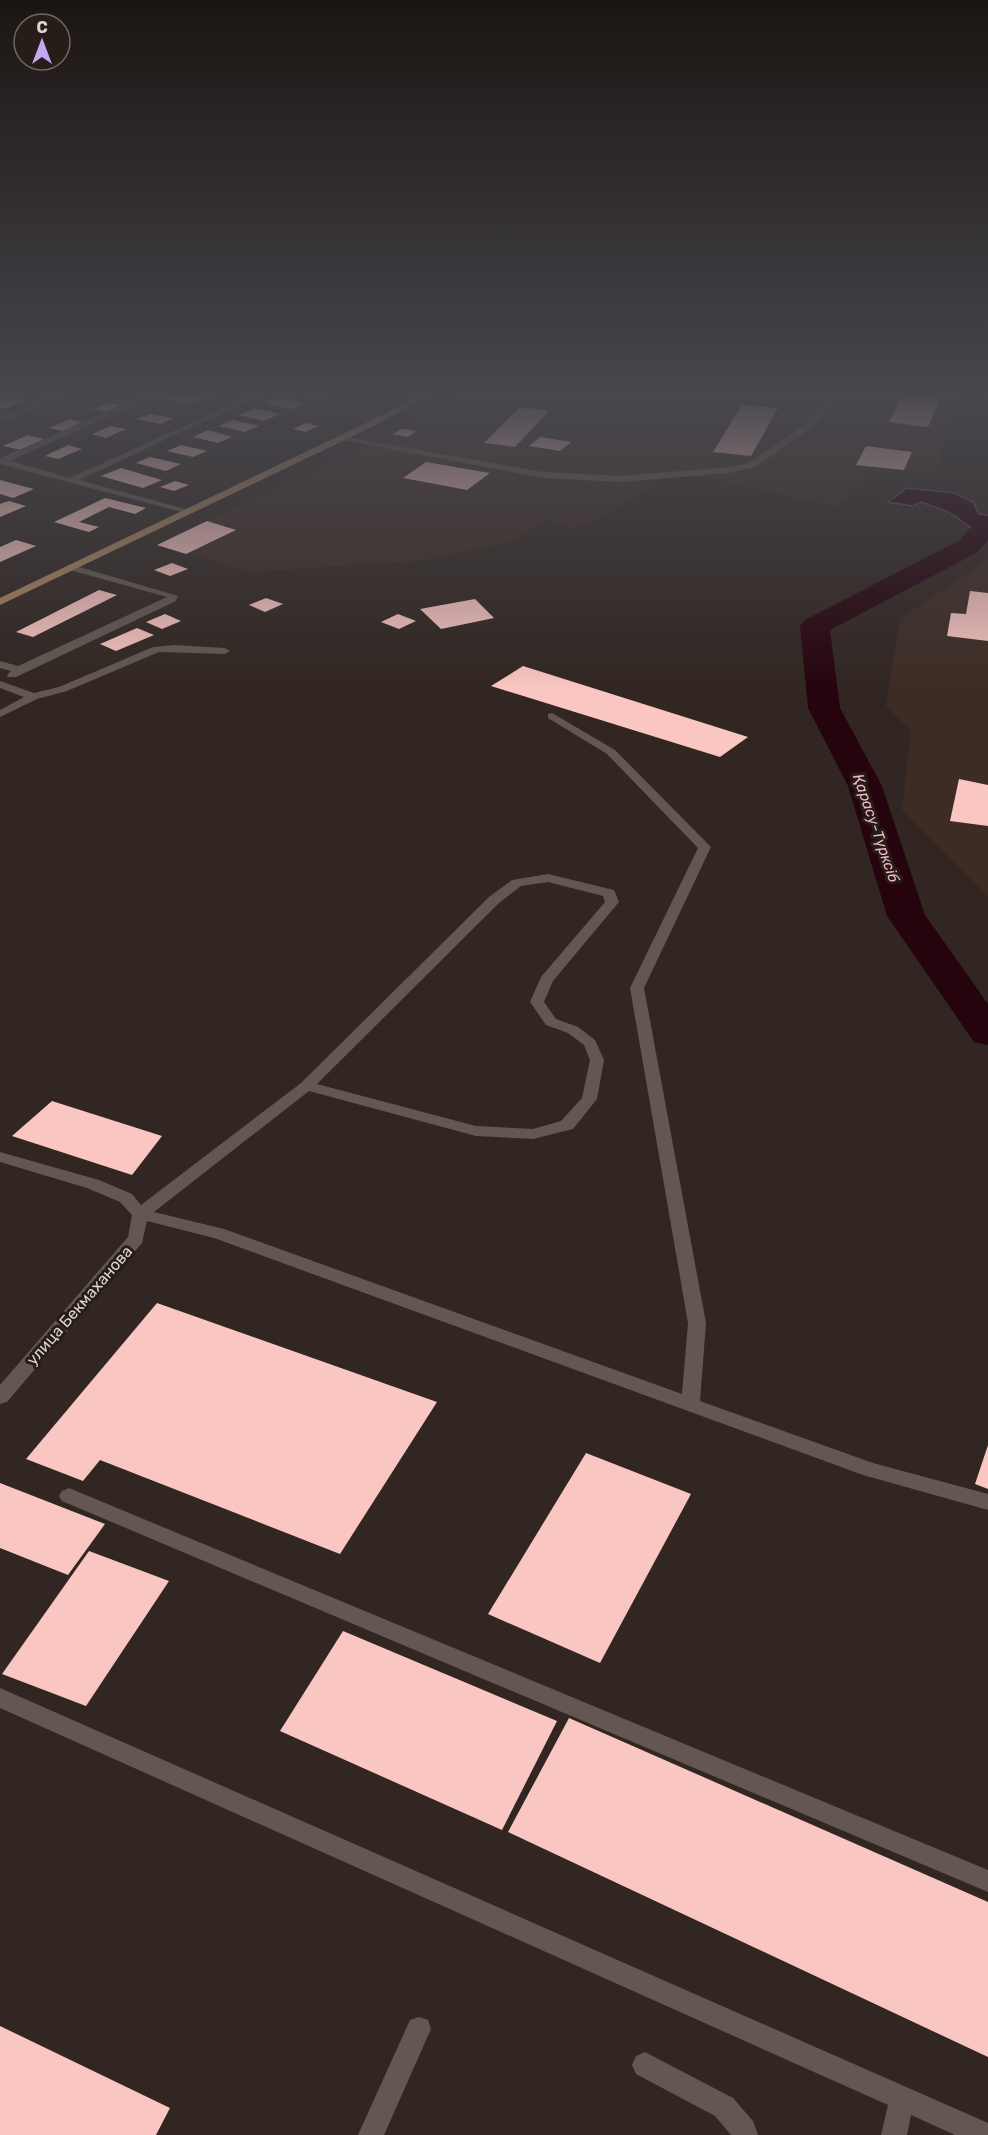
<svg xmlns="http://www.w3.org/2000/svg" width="988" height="2135" font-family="Rubik,sans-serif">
<rect width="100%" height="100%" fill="#312621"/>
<g fill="#3d2c24">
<polygon points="471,391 963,391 934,474 870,471 837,507 674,471 622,506 576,529 544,519 517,540 426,560 251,572 157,545 365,445"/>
<polygon points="988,560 988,896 902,810 911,731 886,706 900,619"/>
</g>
<path fill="#26040e" stroke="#5d4349" stroke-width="1.5" d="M 907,488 L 954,493 L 973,502 L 979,514 L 988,515 L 988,529 C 968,531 967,523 953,515 C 944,509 931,506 921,502 L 913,506 L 888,502 Z"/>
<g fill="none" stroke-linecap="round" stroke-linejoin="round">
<polygon fill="#26040e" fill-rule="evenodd" points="988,516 988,540 978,552 830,630 840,708 882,786 925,915 988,1004 988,1045 974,1042 887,916 848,786 808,708 800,626 805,620 960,540 979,518"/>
</g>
<g fill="#fac6c1">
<polygon points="187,391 205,391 215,393 188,404 166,399"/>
<polygon points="291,391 320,391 328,392 318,397"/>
<polygon points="528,391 560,391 556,395"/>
<polygon points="904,391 943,391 928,427 889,422"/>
<polygon points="280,397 304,404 290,409 266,403"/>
<polygon points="11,398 25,401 5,409 0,408 0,402"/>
<polygon points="108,402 121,405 106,412 93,409"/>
<polygon points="742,405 778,408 751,456 713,452"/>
<polygon points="520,407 549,411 515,447 484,443"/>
<polygon points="255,408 280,414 264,421 239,415"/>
<polygon points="150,414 173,418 161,424 136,419"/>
<polygon points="70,419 82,422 63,431 49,428"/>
<polygon points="233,420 259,426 245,432 219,426"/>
<polygon points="306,423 319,426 306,432 293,429"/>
<polygon points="111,426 126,429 106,438 92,434"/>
<polygon points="402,429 416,431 408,437 393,434"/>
<polygon points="208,430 232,437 218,443 193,437"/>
<polygon points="28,435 44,439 21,450 3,446"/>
<polygon points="540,437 571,442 560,451 529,446"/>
<polygon points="68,445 82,449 58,459 45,456"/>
<polygon points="181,445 207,451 193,457 167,451"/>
<polygon points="866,446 912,452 904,470 856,465"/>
<polygon points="150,457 181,464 166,471 136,463"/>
<polygon points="426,462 490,473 467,490 403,478"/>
<polygon points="121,468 162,480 143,488 101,476"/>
<polygon points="0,480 34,489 13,498 0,494"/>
<polygon points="175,481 189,485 174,491 160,487"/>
<polygon points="105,498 146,508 135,514 109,507 79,522 99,527 89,532 54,522"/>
<polygon points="9,501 26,506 0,517 0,504"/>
<polygon points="207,521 236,530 186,554 157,545"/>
<polygon points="16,540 36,546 0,562 0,547"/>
<polygon points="172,563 188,569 170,576 154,570"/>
<polygon points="99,590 117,595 33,637 16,632"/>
<polygon points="970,591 988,593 988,641 947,636 951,613 966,614"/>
<polygon points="266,598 283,604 265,612 249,605"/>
<polygon points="475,599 494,618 441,629 420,609"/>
<polygon points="165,614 181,621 162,629 146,622"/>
<polygon points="398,614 416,621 399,629 381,622"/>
<polygon points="137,628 154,635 116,651 100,644"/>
<polygon points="523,666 748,737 720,757 491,686"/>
<polygon points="959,779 988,785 988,826 950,821"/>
<polygon points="52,1101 162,1136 132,1175 12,1136"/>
<polygon points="157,1303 437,1402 340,1554 100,1460 83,1481 26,1459"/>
<polygon points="988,1445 988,1489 975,1484"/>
<polygon points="586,1453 691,1494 600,1663 488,1614"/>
<polygon points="0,1483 105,1524 68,1575 0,1548"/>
<polygon points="89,1551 169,1581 86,1706 2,1674"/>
<polygon points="343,1631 557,1721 502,1830 280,1731"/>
<polygon points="569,1718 988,1902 988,2057 508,1832"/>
<polygon points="0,2026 170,2108 156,2135 0,2135"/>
</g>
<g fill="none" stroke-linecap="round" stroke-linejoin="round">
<g fill="#645751" fill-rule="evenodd">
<polygon points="59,391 69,391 0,423 0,418"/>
<polygon points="156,391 166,391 10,461 70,478 260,391 270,391 79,480 189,510 189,514 0,464 0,458"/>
<polygon points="838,391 846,391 809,430 755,467 729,473 621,482 543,478 337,439 341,436 543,472 621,476 729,467 749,463 803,426"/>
<polygon points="70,566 76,566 178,596 176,601 16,677 8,677 7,675 11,671 0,668 0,661 18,666 167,597 70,570"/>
<polygon points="174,645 225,648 230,651 225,654 159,652 67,691 37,699 0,717 0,710 24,697 0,688 0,681 34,693 59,687 153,647"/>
<path d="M 552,713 L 615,750 L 711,847 L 644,988 L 706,1323 L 700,1401 L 873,1463 L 988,1494 L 988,1510 L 863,1475 L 214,1238 L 147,1221 L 142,1243 L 7,1402 L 0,1404 L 0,1385 L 128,1237 L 132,1215 L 120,1202 L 87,1188 L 0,1162 L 0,1152 L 99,1180 L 132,1194 L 141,1205 L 301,1083 L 489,897 L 512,880 L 548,874 L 614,890 L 619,902 L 553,981 L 544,1002 L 556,1019 L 578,1027 L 595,1040 L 604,1060 L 597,1099 L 573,1129 L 533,1139 L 476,1136 L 309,1091 L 154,1212 L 224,1229 L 682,1394 L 688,1323 L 630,988 L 698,848 L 607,754 L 548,718 L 548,714 ZM 548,882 L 603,896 L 605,902 L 541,977 L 530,1002 L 546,1025 L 568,1033 L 584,1045 L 590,1060 L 582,1098 L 561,1121 L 533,1129 L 476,1126 L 317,1084 L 499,903 L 521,886 Z"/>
<polygon points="69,1488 988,1870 988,1892 62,1501 59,1496 62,1491"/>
<polygon points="0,1688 988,2123 988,2135 955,2135 911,2115 907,2135 881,2135 888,2105 0,1708"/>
<polygon points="419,2017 428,2020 431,2029 384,2135 358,2135 410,2020"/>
<polygon points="645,2052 733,2098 753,2121 758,2135 731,2135 715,2116 636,2074 632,2065 636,2056"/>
</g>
<polygon fill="#ab8561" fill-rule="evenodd" points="428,391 438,391 374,426 0,605 0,598 368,422"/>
</g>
<linearGradient id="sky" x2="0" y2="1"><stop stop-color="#1b1512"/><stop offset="0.57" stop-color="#48474e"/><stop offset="1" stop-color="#48474e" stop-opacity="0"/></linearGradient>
<rect width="988" height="690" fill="url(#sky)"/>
<g text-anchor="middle" stroke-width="6" stroke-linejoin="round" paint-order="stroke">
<g font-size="15" font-style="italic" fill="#f6b9c6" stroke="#271d18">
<text transform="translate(876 828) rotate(71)" y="5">Қарасу-Түрксіб</text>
</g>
<g font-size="16" fill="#ddd5d2" stroke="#271d18">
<text transform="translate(79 1305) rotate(-49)" y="6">улица Бекмаханова</text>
</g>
</g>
<g transform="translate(42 42)"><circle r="28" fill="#271d18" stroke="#706762" stroke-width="1.5"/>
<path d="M0-4.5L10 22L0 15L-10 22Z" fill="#c6a6f0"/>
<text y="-9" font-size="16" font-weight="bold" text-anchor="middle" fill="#ddd5d2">С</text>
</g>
</svg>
